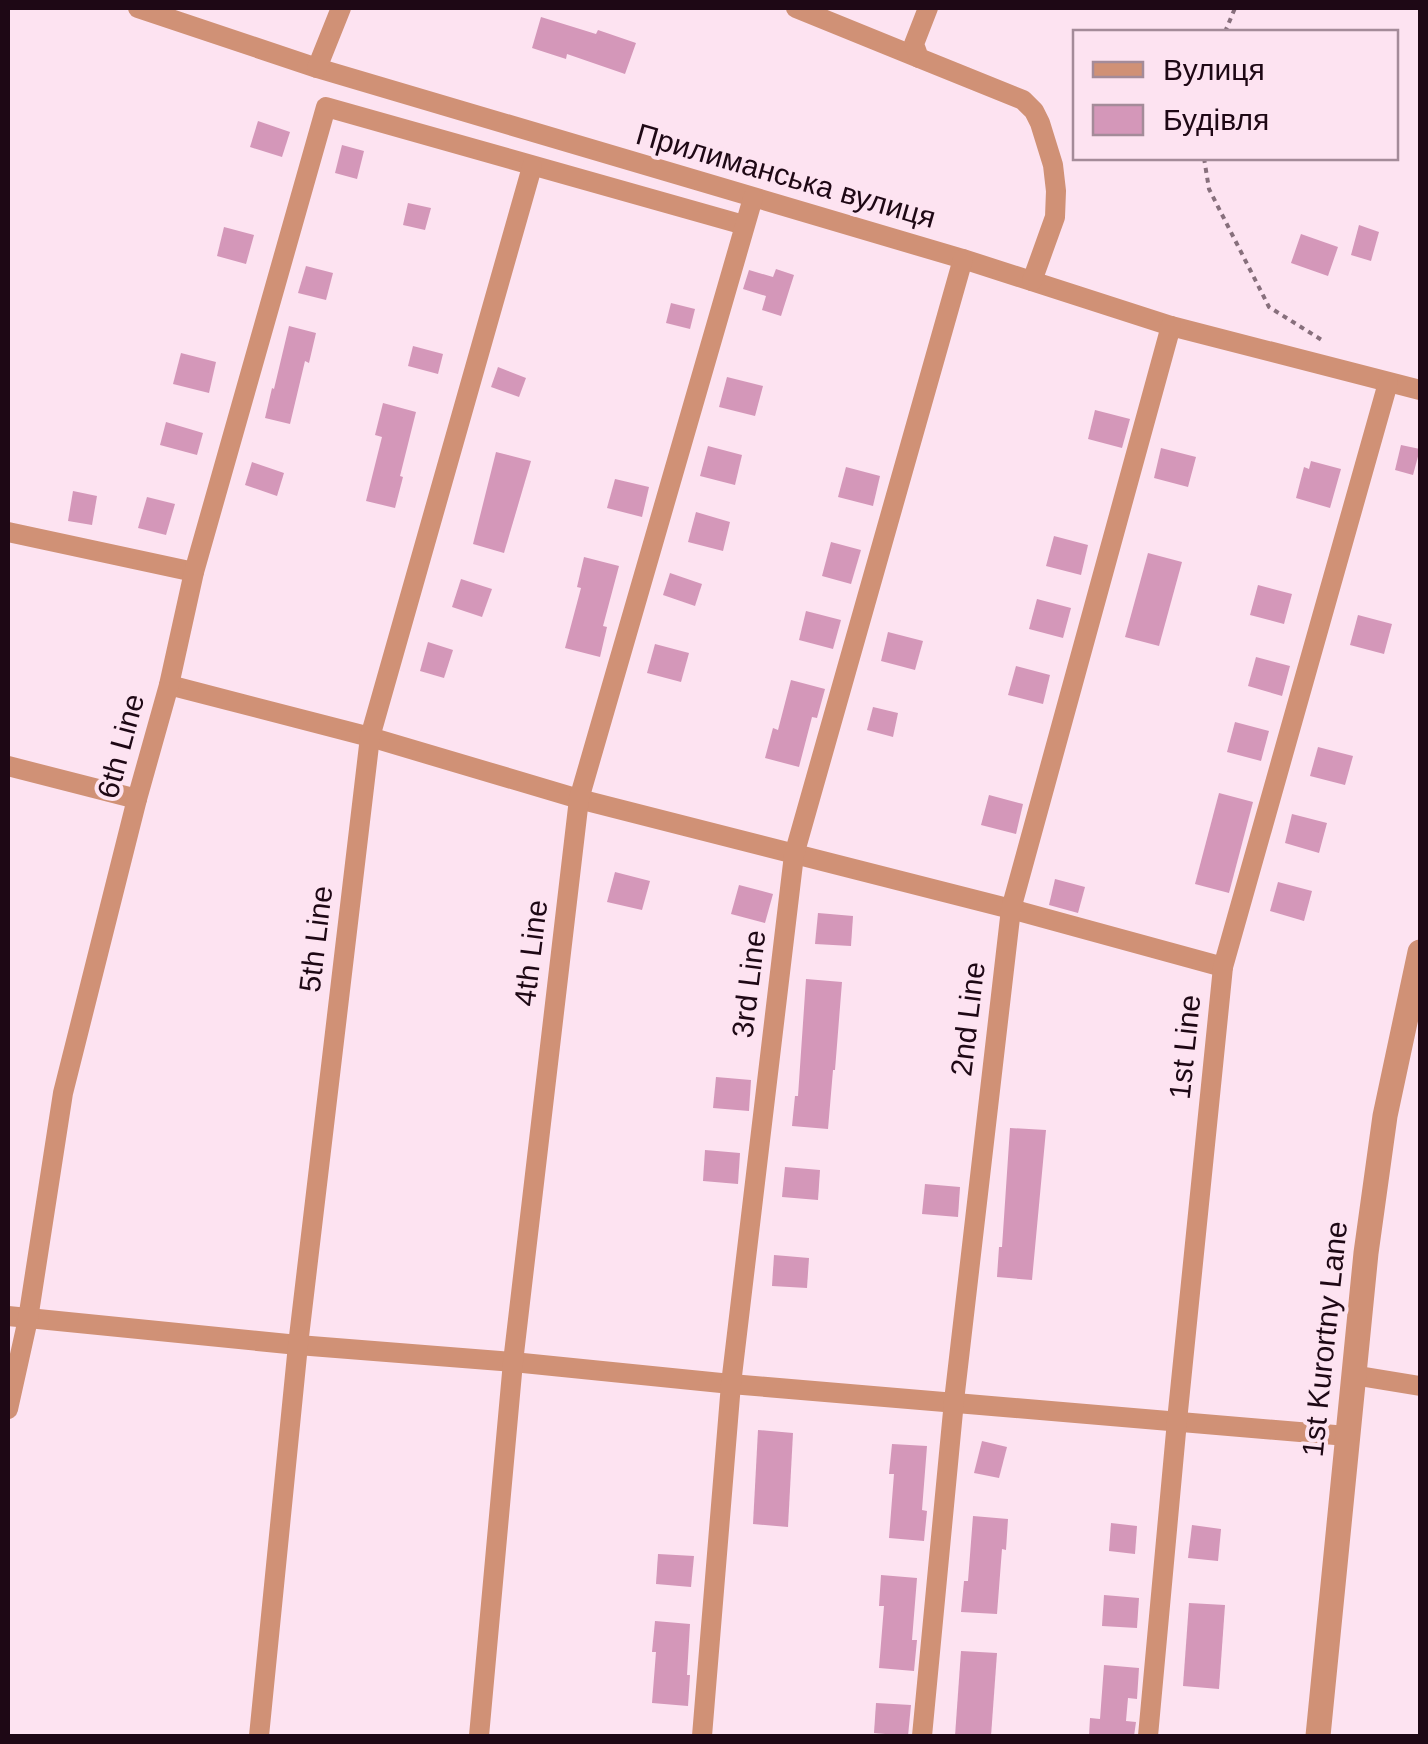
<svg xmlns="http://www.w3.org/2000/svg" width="1428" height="1744" font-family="Arial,sans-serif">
<rect width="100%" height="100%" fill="#fde3f1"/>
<g fill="#d497b9">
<polygon points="541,17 596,34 598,30 636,43 625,74 567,54 566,59 532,48"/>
<polygon points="258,121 290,132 282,157 250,147"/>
<polygon points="342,145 364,151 357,179 335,173"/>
<polygon points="408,203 431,208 425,230 403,225"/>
<polygon points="1359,225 1379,232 1371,261 1351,255"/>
<polygon points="224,227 254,235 246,264 217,256"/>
<polygon points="1301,234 1338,247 1328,276 1291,263"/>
<polygon points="306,266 333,273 326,300 298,293"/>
<polygon points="776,269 794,275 781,316 762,310 766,296 743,289 749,270 773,277"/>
<polygon points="671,303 695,309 690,329 666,323"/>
<polygon points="289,326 316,333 309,363 305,361 290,424 265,418 272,388 274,389"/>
<polygon points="413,346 443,354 438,374 408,366"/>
<polygon points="181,353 216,362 209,393 173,384"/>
<polygon points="498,367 526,378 519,397 491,387"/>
<polygon points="727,377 763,386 755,416 719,407"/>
<polygon points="383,403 416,412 400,476 403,477 395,508 366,501 382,437 375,435"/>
<polygon points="1095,410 1130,419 1122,448 1088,439"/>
<polygon points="166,422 203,433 197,455 160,445"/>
<polygon points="1401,445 1420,449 1413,475 1395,470"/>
<polygon points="708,446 742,455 735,485 700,476"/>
<polygon points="1161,448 1196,457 1188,487 1154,478"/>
<polygon points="496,452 531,461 504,553 473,544"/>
<polygon points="1311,461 1341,469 1330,508 1296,498 1304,467 1309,469"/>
<polygon points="252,462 284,473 277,496 245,485"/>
<polygon points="846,467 880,476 873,506 838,497"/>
<polygon points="615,479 649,487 642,517 607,508"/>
<polygon points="73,491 97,496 92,525 68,521"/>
<polygon points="147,497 175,504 166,535 138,528"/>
<polygon points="696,512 730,522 723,551 688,542"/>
<polygon points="1054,536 1088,545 1081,575 1046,566"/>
<polygon points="831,542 861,550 851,584 822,576"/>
<polygon points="1148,553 1182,562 1159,646 1125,637"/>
<polygon points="584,557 619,566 603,626 607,627 600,657 565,648 581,588 577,587"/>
<polygon points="670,573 702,584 695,606 663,595"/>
<polygon points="461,579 492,589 482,617 452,607"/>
<polygon points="1258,585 1292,594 1284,624 1250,615"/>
<polygon points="1037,599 1071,608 1063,638 1029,629"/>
<polygon points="806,611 841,620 833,649 799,640"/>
<polygon points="1358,615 1392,624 1384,654 1350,645"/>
<polygon points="888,632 923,641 915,670 881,661"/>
<polygon points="428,642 453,650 444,678 420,671"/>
<polygon points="655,644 689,653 681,682 647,673"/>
<polygon points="1256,657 1290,666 1282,696 1248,686"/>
<polygon points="1016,666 1050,675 1043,704 1008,695"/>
<polygon points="791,680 825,689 817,718 812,717 799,767 765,758 773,728 778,730"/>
<polygon points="873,707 898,713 893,737 867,730"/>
<polygon points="1235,722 1269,731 1261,761 1227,752"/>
<polygon points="1318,747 1353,756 1345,785 1310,776"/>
<polygon points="1219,793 1253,802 1229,893 1195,884"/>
<polygon points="989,795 1023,804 1016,834 981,825"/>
<polygon points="1292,814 1327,823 1319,853 1285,843"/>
<polygon points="615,872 650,881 642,910 607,902"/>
<polygon points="1055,879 1085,887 1078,913 1049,905"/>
<polygon points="1278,882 1312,891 1304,921 1270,911"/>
<polygon points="739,885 773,894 765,923 731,914"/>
<polygon points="818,913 853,916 851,946 815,944"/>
<polygon points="806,979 842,982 835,1070 833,1070 828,1129 792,1126 795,1096 798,1096"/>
<polygon points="716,1077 751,1080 749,1111 713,1108"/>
<polygon points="1010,1128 1046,1130 1032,1280 997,1277 999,1247 1002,1247"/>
<polygon points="705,1150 740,1153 738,1184 703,1181"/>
<polygon points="785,1167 820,1170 818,1200 782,1197"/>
<polygon points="925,1184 960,1187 958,1217 922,1214"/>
<polygon points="774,1255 809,1258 807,1288 772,1286"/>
<polygon points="758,1430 793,1433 788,1527 753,1524"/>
<polygon points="982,1441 1007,1447 999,1478 974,1473"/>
<polygon points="892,1444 927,1446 922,1510 927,1511 924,1541 889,1538 894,1474 889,1474"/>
<polygon points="973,1516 1008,1519 1006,1550 1002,1549 997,1614 961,1612 964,1581 968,1581"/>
<polygon points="1111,1523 1137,1526 1135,1554 1109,1551"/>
<polygon points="1192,1525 1221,1529 1218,1561 1188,1558"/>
<polygon points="658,1554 694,1556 691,1587 656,1584"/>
<polygon points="881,1575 917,1578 912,1640 917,1640 914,1671 879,1668 884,1606 879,1606"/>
<polygon points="1104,1595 1139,1598 1137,1628 1102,1626"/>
<polygon points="1189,1603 1225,1605 1219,1689 1183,1686"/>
<polygon points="655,1621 690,1624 687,1675 690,1675 688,1706 652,1703 656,1652 652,1652"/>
<polygon points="961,1651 997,1653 991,1736 955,1736"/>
<polygon points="1104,1665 1139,1668 1137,1699 1128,1698 1126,1721 1136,1722 1134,1736 1089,1736 1090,1718 1100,1719"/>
<polygon points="876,1703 911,1705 908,1736 874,1733"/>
</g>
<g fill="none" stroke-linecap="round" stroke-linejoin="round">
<g stroke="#876f7c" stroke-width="4" stroke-dasharray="5 5" stroke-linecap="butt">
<polyline points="1225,32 1235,8"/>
<polyline points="1204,158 1209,189 1269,307 1325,342"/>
</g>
<g stroke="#d09176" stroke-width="20">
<polyline points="138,8 317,68 963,259 1171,326 1420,390"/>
<polyline points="796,8 919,58"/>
<polyline points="928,8 914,44 919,58 1023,100 1034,111 1040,123 1053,165 1056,191 1055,217 1032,281"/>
<polyline points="317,68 341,8"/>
<polyline points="8,532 194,572"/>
<polyline points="169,685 370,737 579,799 1011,909 1223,967"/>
<polyline points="8,766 137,799"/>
<polyline points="8,1316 298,1345 513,1362 731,1384 1347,1436"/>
<polyline points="1353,1375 1420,1386"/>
<polyline points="8,1409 28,1319 63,1093 137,799 169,685 194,572 326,107 744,225"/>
<polyline points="259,1736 298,1345 370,737 532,167"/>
<polyline points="479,1736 513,1362 579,799 753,198"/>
<polyline points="702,1736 731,1384 794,855 963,259"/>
<polyline points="922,1736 954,1401 1011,909 1171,326"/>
<polyline points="1148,1736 1177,1421 1223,967 1388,383"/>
</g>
<polyline stroke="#d09176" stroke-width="25" points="1318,1736 1366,1253 1385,1116 1420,952"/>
</g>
<g text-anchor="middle" stroke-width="8" stroke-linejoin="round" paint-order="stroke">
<g font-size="30" fill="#1e0815" stroke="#fde3f1">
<text transform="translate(786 176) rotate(16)" y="10">Прилиманська вулиця</text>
<text transform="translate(121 746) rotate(-75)" y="10">6th Line</text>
<text transform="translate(316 939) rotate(-83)" y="10">5th Line</text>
<text transform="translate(531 953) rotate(-83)" y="10">4th Line</text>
<text transform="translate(749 984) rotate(-83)" y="10">3rd Line</text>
<text transform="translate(968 1019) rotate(-83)" y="10">2nd Line</text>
<text transform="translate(1185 1047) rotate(-84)" y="10">1st Line</text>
<text transform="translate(1325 1339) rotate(-84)" y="10">1st Kurortny Lane</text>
</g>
</g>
<rect width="1428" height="1744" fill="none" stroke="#1e0815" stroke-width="20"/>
<rect x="1073" y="30" width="325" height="130" fill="#fde3f1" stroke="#a48b99" stroke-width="2.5"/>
<rect x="1093" y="62" width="50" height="15" fill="#d09176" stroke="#a48b99" stroke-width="2.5"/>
<text x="1163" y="80" font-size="30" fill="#1e0815">Вулиця</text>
<rect x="1093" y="105" width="50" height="30" fill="#d497b9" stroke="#a48b99" stroke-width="2.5"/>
<text x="1163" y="130" font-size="30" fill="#1e0815">Будівля</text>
</svg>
